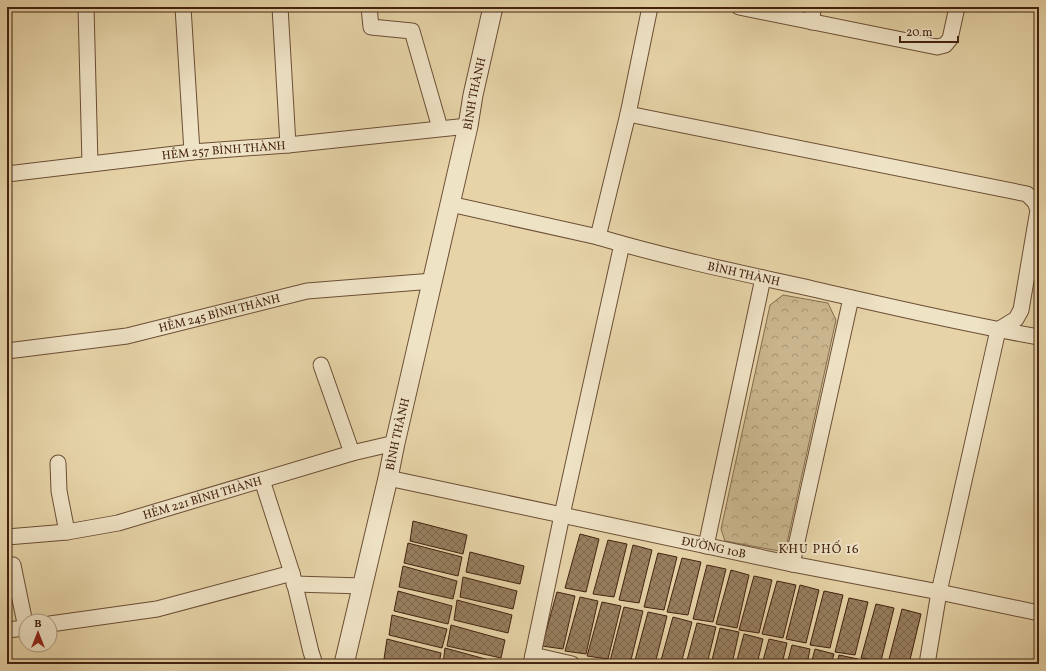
<svg xmlns="http://www.w3.org/2000/svg" width="1046" height="671" font-family="Vollkorn,serif">
<defs>
<pattern id="forest-crowns" width="20" height="18" patternUnits="userSpaceOnUse"><rect width="20" height="18" fill="#cab68e"/><path d="M2 6a3 3 0 1 1 6 0M12 15a3 3 0 1 1 6 0" fill="none" stroke="#a69472"/></pattern>
<pattern id="building-cross-hatch" width="8" height="8" patternUnits="userSpaceOnUse"><rect width="8" height="8" fill="#987f5f"/><path d="M0 0l8 8M0 8l8-8" fill="none" stroke="#7e684d"/></pattern>
</defs>
<rect width="100%" height="100%" fill="#e6d4a8"/>
<filter id="stains"><feTurbulence type="fractalNoise" baseFrequency=".005" numOctaves="4"/><feColorMatrix values="0 0 0 0 .2 0 0 0 0 .09 0 0 0 0 .02 0 0 0 .5 -.17"/></filter>
<radialGradient id="worn" r=".72"><stop offset=".6" stop-color="#630" stop-opacity="0"/><stop offset="1" stop-color="#630" stop-opacity=".3"/></radialGradient>
<polygon fill="url(#forest-crowns)" stroke="#866c4e" points="783,295 828,303 836,320 787,543 779,551 725,541 721,529 770,305"/>
<g fill="url(#building-cross-hatch)" stroke="#43220f">
<polygon points="413,521 467,535 463,554 410,541"/>
<polygon points="580,534 599,539 586,592 565,588"/>
<polygon points="608,540 627,544 614,597 593,594"/>
<polygon points="408,543 462,557 458,576 404,563"/>
<polygon points="633,545 652,550 639,603 619,600"/>
<polygon points="470,552 524,566 520,584 466,572"/>
<polygon points="658,553 677,557 664,610 644,607"/>
<polygon points="682,558 701,562 688,615 667,612"/>
<polygon points="707,565 726,569 713,622 693,619"/>
<polygon points="403,566 457,581 453,599 399,587"/>
<polygon points="731,570 749,575 737,628 716,624"/>
<polygon points="754,576 772,580 759,633 739,630"/>
<polygon points="463,577 517,591 513,609 460,597"/>
<polygon points="777,581 796,585 783,638 762,634"/>
<polygon points="800,585 819,590 806,643 786,639"/>
<polygon points="398,591 452,606 448,624 394,611"/>
<polygon points="824,591 843,595 830,648 810,645"/>
<polygon points="557,592 575,596 563,649 542,646"/>
<polygon points="580,597 598,601 586,654 565,651"/>
<polygon points="849,598 868,602 855,655 835,652"/>
<polygon points="457,600 512,615 508,633 454,620"/>
<polygon points="602,602 621,606 608,659 587,656"/>
<polygon points="876,604 894,608 881,661 861,658"/>
<polygon points="624,607 643,611 630,664 610,661"/>
<polygon points="902,609 921,614 909,664 888,663"/>
<polygon points="648,612 667,616 655,664 634,664"/>
<polygon points="392,615 447,629 442,648 389,635"/>
<polygon points="673,617 692,622 681,664 660,664"/>
<polygon points="697,623 716,627 707,664 686,664"/>
<polygon points="451,625 505,640 501,658 447,646"/>
<polygon points="720,628 739,632 732,664 711,664"/>
<polygon points="744,634 763,639 757,664 736,664"/>
<polygon points="387,639 441,653 439,664 406,664 384,659"/>
<polygon points="769,639 787,643 782,664 762,664"/>
<polygon points="792,645 810,649 807,664 787,664"/>
<polygon points="445,648 500,663 499,664 443,664"/>
<polygon points="815,649 834,654 831,664 811,664"/>
<polygon points="839,655 858,659 857,664 837,664"/>
<polygon points="863,660 880,664 862,664"/>
</g>
<g fill="none" stroke-linecap="round" stroke-linejoin="round">
<g stroke="#6c4e35" stroke-width="17">
<g id="minor">
<polyline points="86,7 90,164"/>
<polyline points="183,7 192,152"/>
<polyline points="280,7 288,145"/>
<polyline points="369,7 371,27 412,31 440,128"/>
<polyline points="739,7 937,47 945,45 950,39 957,7"/>
<polyline points="812,22 813,7"/>
<polyline points="628,114 1027,194 1035,202 1038,210 1021,310 1016,319 998,330 939,592 927,664"/>
<path id="s1" d="M 7,174 L 192,152 L 288,145 L 468,126"/>
<path id="s2" d="M 450,204 L 598,237 C 669,258 741,273 813,289 C 888,306 963,324 1039,337"/>
<polyline points="598,237 628,114 650,7"/>
<path id="s3" d="M 7,351 L 127,336 L 307,291 L 433,281"/>
<polyline points="321,365 352,453"/>
<polyline points="58,463 59,491 67,532"/>
<path id="s4" d="M 388,478 L 792,564 L 939,592 L 1039,613"/>
<polyline points="262,480 292,573 311,652 315,664"/>
<path id="s5" d="M 7,537 L 67,532 L 118,523 L 352,453 L 395,443"/>
<polyline points="706,546 763,278"/>
<polyline points="792,564 851,298"/>
<polyline points="13,565 26,628"/>
<polyline points="294,584 363,586"/>
<polyline points="50,624 157,609 292,573"/>
<polyline points="7,630 25,628"/>
<polyline points="533,655 572,664"/>
<polyline points="531,664 562,515 622,244"/>
</g>
</g>
<g stroke="#6c4e35" stroke-width="21">
<g id="tertiary">
<path id="s6" d="M 344,664 L 388,478 L 395,443 L 468,126 L 473,95 L 493,7"/>
</g>
</g>
<use href="#minor" stroke="#efe3c6" stroke-width="15"/>
<use href="#tertiary" stroke="#efe3c6" stroke-width="19"/>
</g>
<g text-anchor="middle" stroke-width="4" stroke-linejoin="round" paint-order="stroke">
<g font-size="12" fill="#43220f" stroke="#efe3c6">
<text dy="4" stroke="none"><textPath href="#s6" startOffset="585">BÌNH THÀNH</textPath></text>
<text dy="4" stroke="none"><textPath href="#s1" startOffset="218">HẺM 257 BÌNH THÀNH</textPath></text>
<text dy="4" stroke="none"><textPath href="#s2" startOffset="302">BÌNH THÀNH</textPath></text>
<text dy="4" stroke="none"><textPath href="#s3" startOffset="216">HẺM 245 BÌNH THÀNH</textPath></text>
<text dy="4" stroke="none"><textPath href="#s6" startOffset="236">BÌNH THÀNH</textPath></text>
<text dy="4" stroke="none"><textPath href="#s5" startOffset="200">HẺM 221 BÌNH THÀNH</textPath></text>
<text dy="4" stroke="none"><textPath href="#s4" startOffset="333">ĐƯỜNG 10B</textPath></text>
</g>
<g font-size="13" letter-spacing="1" fill="#43220f" stroke="#efe3c6">
<text x="819" y="553">KHU PHỐ 16</text>
</g>
</g>
<rect width="1046" height="671" fill="none" stroke="#e6d4a8" stroke-width="24"/>
<rect x="8" y="8" width="1030" height="655" fill="none" stroke="#43220f" stroke-width="2"/>
<rect x="12" y="12" width="1022" height="647" fill="none" stroke="#43220f"/>
<g transform="translate(38 633)"><circle r="19" fill="#efe3c6" stroke="#aa967d"/>
<path d="M0-3L7 15L0 10L-7 15Z" fill="#8f2418"/>
<text y="-6" font-size="11" font-weight="bold" text-anchor="middle" fill="#43220f">B</text>
</g>
<path d="M900 36v6h58v-6" fill="none" stroke="#43220f" stroke-width="2"/>
<text x="906" y="36" font-size="12" fill="#43220f" stroke="#efe3c6" stroke-width="3" paint-order="stroke">20 m</text>
<rect width="100%" height="100%" filter="url(#stains)"/>
<rect width="100%" height="100%" fill="url(#worn)"/>
</svg>
